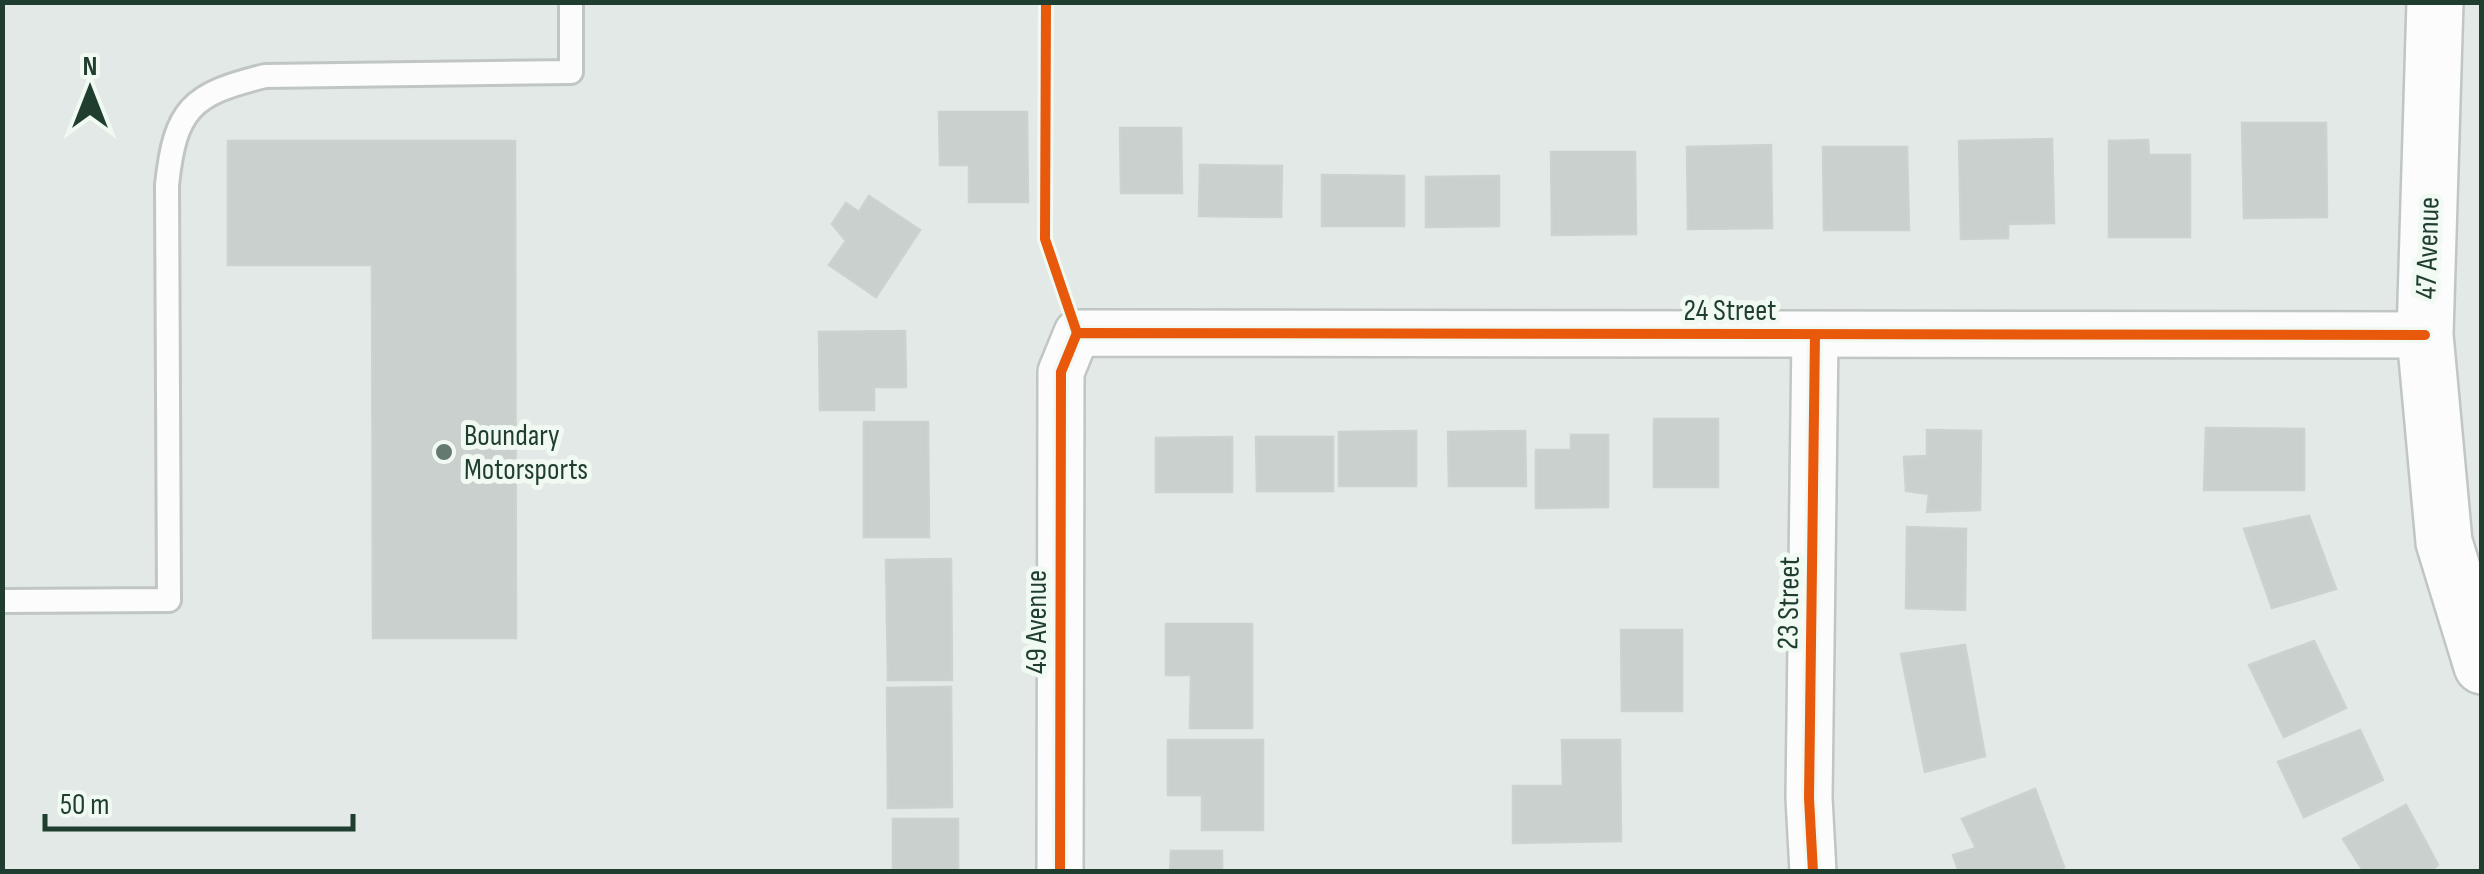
<svg xmlns="http://www.w3.org/2000/svg" width="2484" height="874" font-family="'Sofia Sans Condensed',sans-serif">
<rect width="100%" height="100%" fill="#e3e9e6"/>
<g fill="#cad0cd" stroke="#ccd2cf" stroke-width="2.5">
<polygon points="939,112 1027,112 1028,202 969,202 969,165 940,165"/>
<polygon points="2242,123 2326,123 2327,217 2244,218"/>
<polygon points="1120,128 1181,128 1182,193 1121,193"/>
<polygon points="2052,139 2054,223 2008,224 2008,238 1961,239 1959,141"/>
<polygon points="2148,140 2149,155 2190,155 2190,237 2109,237 2109,141"/>
<polygon points="228,141 515,141 516,638 373,638 372,265 228,265"/>
<polygon points="1771,145 1772,228 1688,229 1687,147"/>
<polygon points="1823,147 1907,147 1909,230 1824,230"/>
<polygon points="1551,152 1635,152 1636,234 1552,235"/>
<polygon points="1200,165 1282,166 1281,217 1199,216"/>
<polygon points="1322,175 1404,176 1404,226 1322,226"/>
<polygon points="1499,176 1499,226 1426,227 1426,177"/>
<polygon points="869,196 920,230 876,297 829,265 846,241 832,224 846,203 859,212"/>
<polygon points="905,331 906,387 874,387 874,410 820,410 819,332"/>
<rect x="1654" y="419" width="64" height="68"/>
<polygon points="864,422 928,422 929,537 864,537"/>
<polygon points="2206,428 2304,429 2304,490 2204,490"/>
<polygon points="1927,430 1981,431 1980,510 1927,512 1929,494 1906,491 1904,457 1927,456"/>
<polygon points="1416,431 1416,486 1339,486 1339,432"/>
<polygon points="1525,431 1526,486 1449,486 1448,432"/>
<polygon points="1571,435 1608,435 1608,507 1536,508 1536,450 1571,450"/>
<polygon points="1232,437 1232,492 1156,492 1156,438"/>
<polygon points="1256,437 1333,437 1333,491 1257,491"/>
<polygon points="2309,516 2336,589 2272,608 2244,529"/>
<polygon points="1907,527 1966,529 1965,610 1906,608"/>
<polygon points="951,559 952,680 888,680 886,560"/>
<polygon points="1166,624 1252,624 1252,728 1190,728 1191,675 1166,675"/>
<polygon points="1621,630 1682,630 1682,711 1622,711"/>
<polygon points="2314,641 2346,708 2284,737 2249,665"/>
<polygon points="1965,645 1985,756 1925,772 1901,654"/>
<polygon points="951,687 952,807 888,808 887,688"/>
<polygon points="2360,730 2383,780 2304,817 2278,762"/>
<polygon points="1168,740 1263,740 1263,830 1202,830 1202,795 1168,795"/>
<polygon points="1562,740 1620,740 1621,841 1513,843 1513,786 1563,786"/>
<polygon points="2035,789 2064,867 2053,872 1959,872 1953,855 1976,848 1962,819"/>
<polygon points="2406,805 2438,865 2429,872 2364,872 2343,839"/>
<rect x="893" y="819" width="65" height="53"/>
<polygon points="1171,851 1222,851 1222,872 1170,872"/>
</g>
<g fill="none" stroke-linecap="round" stroke-linejoin="round">
<g stroke="#c0c6c3" stroke-width="28">
<path id="service" d="M 2,601 L 169,600 L 167,185 C 175,109 191,94 265,76 L 571,72 L 571,2"/>
</g>
<g stroke="#c0c6c3" stroke-width="50">
<g id="minor">
<polyline points="1060,872 1061,372 1077,333 2425,335"/>
<polyline points="1813,872 1809,798 1815,335"/>
</g>
</g>
<g stroke="#c0c6c3" stroke-width="60">
<polyline id="tertiary" points="2435,2 2425,335 2444,542 2482,666"/>
</g>
<use href="#service" stroke="#fbfcfb" stroke-width="22"/>
<use href="#minor" stroke="#fbfcfb" stroke-width="45"/>
<use href="#tertiary" stroke="#fbfcfb" stroke-width="55"/>
<g stroke="#f1f9f3" stroke-width="16">
<g id="cycleway">
<polyline points="1046,2 1045,239 1077,333"/>
<polyline points="1060,872 1061,372 1077,333 2425,335"/>
<polyline points="1813,872 1809,798 1815,335"/>
</g>
</g>
<use href="#cycleway" stroke="#e8590c" stroke-width="10"/>
</g>
<circle fill="#647a70" stroke="#f1f9f3" stroke-width="4" cx="444" cy="452" r="10"/>
<g text-anchor="middle" stroke-width="10" stroke-linejoin="round" paint-order="stroke">
<g font-size="30" fill="#1f3e30" stroke="#f1f9f3">
<text transform="translate(2427 248) rotate(-88)" y="10">47 Avenue</text>
<text x="1730" y="320">24 Street</text>
<text transform="translate(1788 603) rotate(-89)" y="10">23 Street</text>
<text transform="translate(1036 622) rotate(-90)" y="10">49 Avenue</text>
</g>
<g font-size="30" fill="#1f3e30" stroke="#f1f9f3" text-anchor="start">
<text x="464" y="445">Boundary<tspan x="464" dy="34">Motorsports</tspan></text>
</g>
</g>
<rect width="2484" height="874" fill="none" stroke="#1f3e30" stroke-width="10"/>
<g transform="translate(90 90)" stroke="#f1f9f3" stroke-width="8" paint-order="stroke">
<path d="M0-8L18 38L0 25L-18 38Z" fill="#1f3e30"/>
<text y="-15" font-size="28" font-weight="bold" text-anchor="middle" fill="#1f3e30">N</text>
</g>
<path d="M45 814v15h308v-15" fill="none" stroke="#1f3e30" stroke-width="5"/>
<text x="60" y="814" font-size="30" fill="#1f3e30" stroke="#f1f9f3" stroke-width="8" paint-order="stroke">50 m</text>
</svg>
